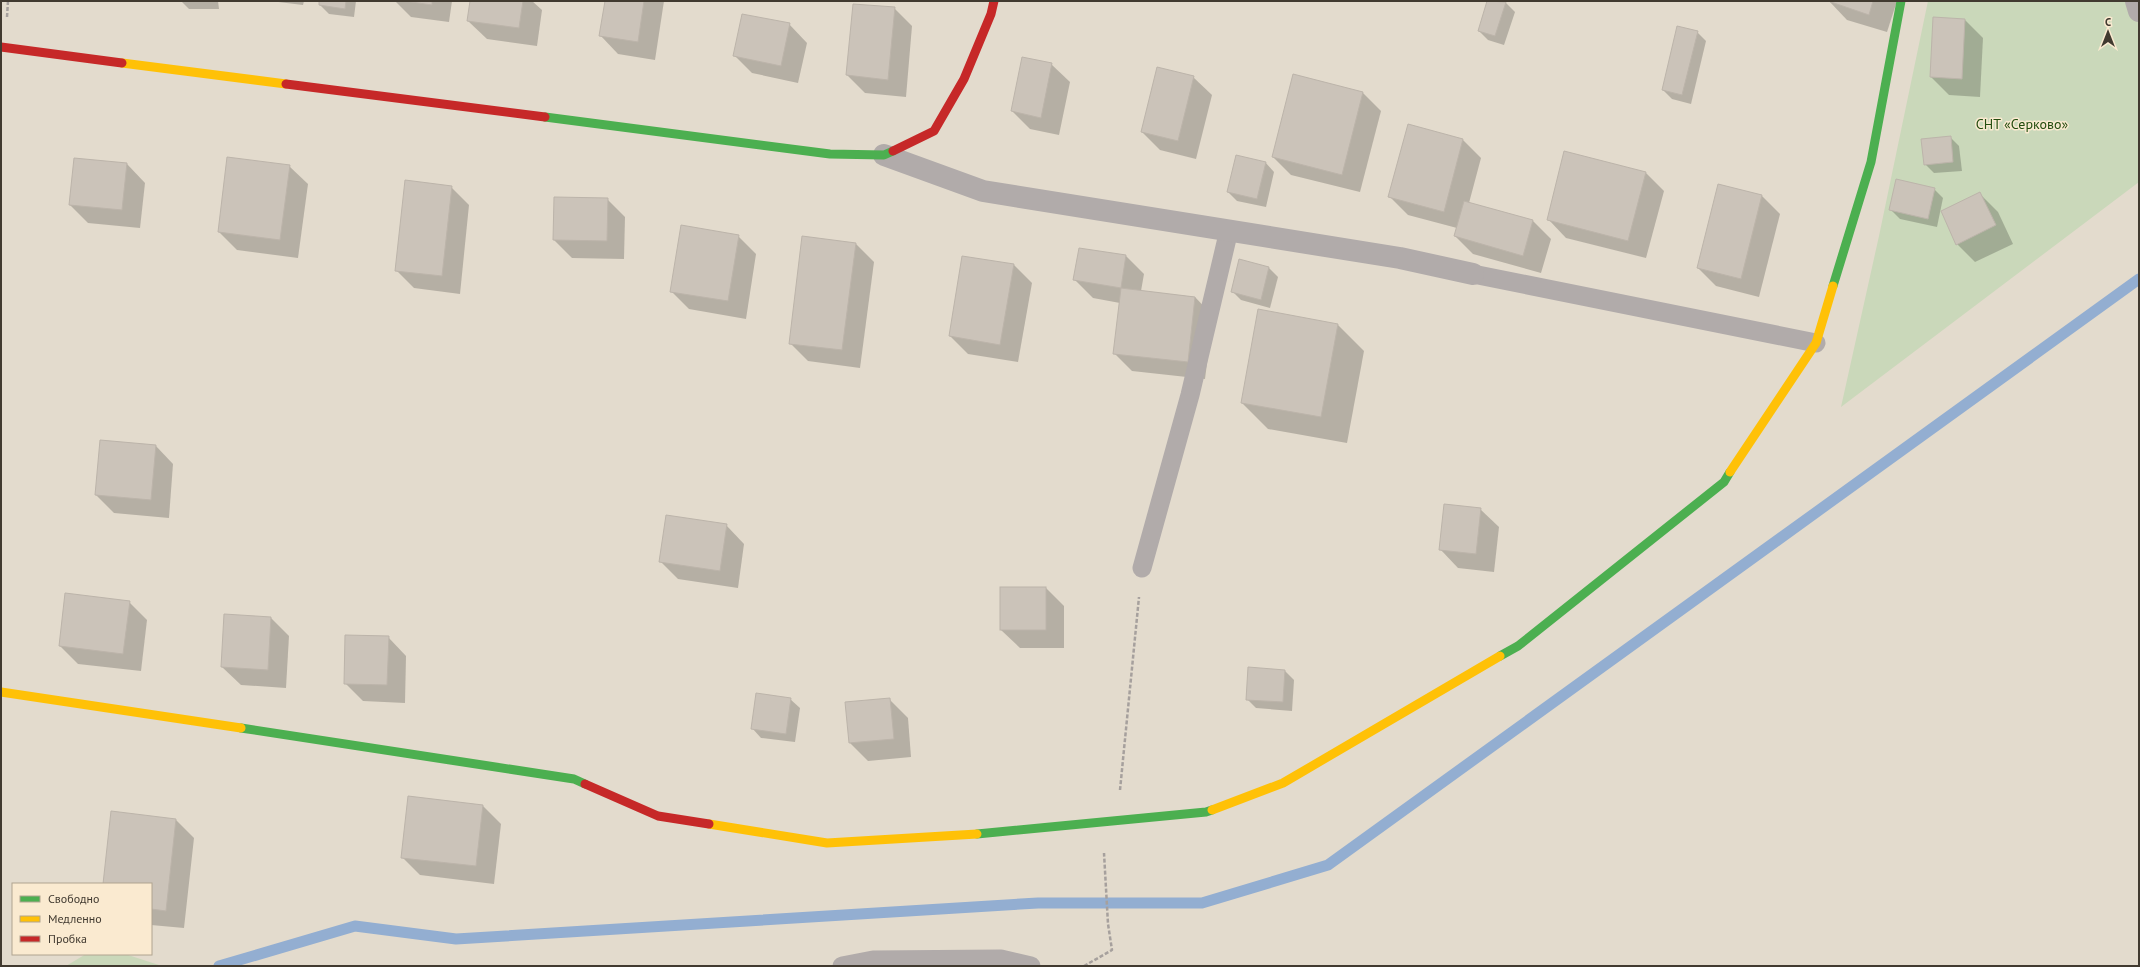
<svg xmlns="http://www.w3.org/2000/svg" width="2140" height="967" font-family="'PT Sans',sans-serif">
<rect width="100%" height="100%" fill="#e3dbcd"/>
<g fill="#cad8ba">
<polygon points="1928,1 2139,1 2139,182 1841,407 1879,236"/>
<polygon points="86,954 125,954 162,966 66,966"/>
</g>
<g fill="#0003">
<polygon points="181,1 218,1 219,9 189,9"/>
<polygon points="270,1 304,1 303,5"/>
<polygon points="320,1 356,1 354,17 329,14 320,5"/>
<polygon points="395,1 452,1 449,22 411,17"/>
<polygon points="471,1 532,1 542,10 537,46 487,39 468,21"/>
<polygon points="606,1 664,1 655,60 618,54 600,35"/>
<polygon points="1488,1 1506,3 1515,12 1504,45 1488,40 1479,31"/>
<polygon points="1829,1 1897,1 1887,32 1847,20"/>
<polygon points="894,8 912,26 906,97 865,93 847,75"/>
<polygon points="1965,20 1983,38 1980,97 1949,95 1931,77"/>
<polygon points="789,24 807,43 798,83 752,73 734,55"/>
<polygon points="1697,32 1706,41 1691,104 1672,99 1663,90"/>
<polygon points="1051,64 1070,82 1059,135 1030,129 1012,111"/>
<polygon points="1294,75 1363,93 1381,111 1360,192 1291,175 1273,157"/>
<polygon points="1193,77 1212,95 1196,159 1160,150 1142,132"/>
<polygon points="1950,137 1959,146 1962,171 1934,173 1925,164"/>
<polygon points="1463,140 1481,158 1469,203 1533,221 1551,239 1541,273 1473,254 1455,236 1457,228 1408,215 1390,197"/>
<polygon points="1265,162 1274,172 1266,207 1237,201 1228,192"/>
<polygon points="127,164 145,183 140,228 88,223 70,205"/>
<polygon points="289,166 308,184 298,258 237,250 219,232"/>
<polygon points="1646,173 1664,191 1646,258 1566,238 1548,219"/>
<polygon points="1719,186 1762,196 1780,214 1759,297 1716,286 1698,268"/>
<polygon points="451,187 469,205 460,294 414,288 396,270"/>
<polygon points="1934,189 1943,198 1937,227 1900,219 1891,210"/>
<polygon points="1980,194 1998,212 2013,244 1975,262 1957,244"/>
<polygon points="607,199 625,217 624,259 572,258 554,240"/>
<polygon points="738,236 756,254 746,319 689,309 671,291"/>
<polygon points="856,244 874,262 860,368 808,361 790,343"/>
<polygon points="1126,256 1144,274 1141,291 1195,297 1213,316 1205,379 1132,371 1114,353 1120,303 1093,298 1075,280"/>
<polygon points="1240,261 1269,268 1278,277 1270,308 1241,300 1232,291"/>
<polygon points="1014,265 1032,283 1018,362 968,354 950,336"/>
<polygon points="1338,325 1364,351 1347,443 1268,429 1242,403"/>
<polygon points="155,445 173,464 169,518 114,513 96,495"/>
<polygon points="1480,509 1499,527 1494,572 1458,568 1440,549"/>
<polygon points="726,525 744,544 738,588 678,579 660,561"/>
<polygon points="1046,588 1064,606 1064,648 1020,648 1001,630"/>
<polygon points="129,602 147,620 141,671 78,664 60,646"/>
<polygon points="271,618 289,636 286,688 241,685 222,667"/>
<polygon points="388,637 406,656 405,703 363,701 345,683"/>
<polygon points="1249,669 1285,671 1294,680 1292,711 1256,708 1247,699"/>
<polygon points="790,699 800,708 795,742 761,738 752,728"/>
<polygon points="889,699 908,718 911,757 868,761 850,743"/>
<polygon points="483,806 501,824 494,884 420,875 402,857"/>
<polygon points="176,820 194,838 184,928 151,925 151,884 104,884"/>
</g>
<g fill="none" stroke-linecap="round" stroke-linejoin="round">
<polyline stroke="#93aed1" stroke-width="11" points="219,966 355,926 456,939 1038,903 1202,903 1328,865 2139,279"/>
</g>
<g fill="#cbc3b9" stroke="#bcb4aa">
<polygon points="319,1 346,1 345,9 319,5"/>
<polygon points="404,1 432,1 432,5"/>
<polygon points="470,1 523,1 519,28 467,21"/>
<polygon points="605,1 644,1 638,42 599,36"/>
<polygon points="1487,1 1506,2 1495,36 1478,31"/>
<polygon points="1828,1 1873,1 1869,15"/>
<polygon points="853,4 895,7 888,80 846,75"/>
<polygon points="742,14 790,23 781,66 733,56"/>
<polygon points="1933,17 1965,19 1962,79 1930,77"/>
<polygon points="1677,26 1698,31 1682,95 1662,90"/>
<polygon points="1022,57 1052,63 1041,118 1011,111"/>
<polygon points="1157,67 1194,76 1178,141 1141,132"/>
<polygon points="1293,74 1363,92 1342,175 1272,157"/>
<polygon points="1408,124 1463,139 1444,212 1388,197"/>
<polygon points="1951,136 1953,162 1924,165 1921,139"/>
<polygon points="1564,151 1646,172 1628,241 1547,220"/>
<polygon points="1236,155 1266,162 1257,199 1227,192"/>
<polygon points="227,157 290,165 280,240 218,232"/>
<polygon points="74,158 127,163 122,210 69,205"/>
<polygon points="1896,179 1935,188 1928,219 1889,210"/>
<polygon points="405,180 452,186 442,276 395,271"/>
<polygon points="1718,184 1762,195 1741,279 1697,268"/>
<polygon points="1980,192 1996,225 1956,245 1941,211"/>
<polygon points="554,197 608,198 607,241 553,240"/>
<polygon points="1464,201 1533,220 1523,256 1454,236"/>
<polygon points="681,225 739,235 728,301 670,292"/>
<polygon points="802,236 856,243 842,350 789,344"/>
<polygon points="1079,248 1126,255 1121,288 1073,280"/>
<polygon points="962,256 1014,264 1000,345 949,336"/>
<polygon points="1239,259 1269,267 1261,300 1231,292"/>
<polygon points="1121,288 1195,297 1188,362 1113,354"/>
<polygon points="1258,309 1338,324 1321,417 1241,403"/>
<polygon points="100,440 156,445 151,500 95,495"/>
<polygon points="1444,504 1481,508 1476,554 1439,550"/>
<polygon points="666,515 727,524 720,571 659,562"/>
<rect x="1000" y="587" width="46" height="43"/>
<polygon points="65,593 130,601 123,654 59,646"/>
<polygon points="224,614 271,617 268,670 221,667"/>
<polygon points="345,635 389,636 387,685 344,684"/>
<polygon points="1248,667 1285,670 1283,702 1246,700"/>
<polygon points="756,693 791,698 786,734 751,729"/>
<polygon points="890,698 894,739 849,743 845,702"/>
<polygon points="408,796 483,805 476,866 401,858"/>
<polygon points="111,811 176,819 166,911 151,909 151,884 103,884"/>
</g>
<g fill="none" stroke-linecap="round" stroke-linejoin="round">
<g stroke="#a6a09d" stroke-width="2.5" stroke-dasharray="4 2" stroke-linecap="butt">
<polyline points="7,17 8,1"/>
<polyline points="1120,790 1139,597"/>
<polyline points="1084,966 1112,950 1108,924 1104,853"/>
</g>
<g stroke="#b1abaa" stroke-width="19">
<polyline points="1473,274 1816,343"/>
<polyline points="1142,568 1190,395 1229,230"/>
<polyline points="842,966 873,960 1001,959 1031,966"/>
</g>
<g stroke="#b1abaa" stroke-width="22">
<polyline points="2136,1 2139,11"/>
<polyline points="884,155 983,191 1400,258 1473,274"/>
</g>
<g stroke="#4caf50" stroke-width="9">
<polyline points="545,117 830,154 884,155 893,151"/>
<polyline points="1833,286 1871,162 1901,1"/>
<polyline points="1500,656 1518,646 1724,482 1730,472"/>
<polyline points="241,728 574,779 585,784"/>
<polyline points="977,834 1206,812 1212,810"/>
</g>
<g stroke="#ffc107" stroke-width="9">
<polyline points="122,63 286,84"/>
<polyline points="1730,472 1816,343 1833,286"/>
<polyline points="1,692 241,728"/>
<polyline points="1212,810 1283,783 1500,656"/>
<polyline points="709,824 827,843 977,834"/>
</g>
<g stroke="#c62828" stroke-width="9">
<polyline points="1,47 122,63"/>
<polyline points="286,84 545,117"/>
<polyline points="893,151 934,131 964,79 991,14 994,1"/>
<polyline points="585,784 658,816 709,824"/>
</g>
</g>
<g text-anchor="middle" stroke-width="3" stroke-linejoin="round" paint-order="stroke">
<g font-size="14" fill="#244d0f" stroke="#faead0">
<text x="2022" y="129">СНТ «Серково»</text>
</g>
</g>
<rect width="2140" height="967" fill="none" stroke="#413a30" stroke-width="4"/>
<rect x="12" y="883" width="140" height="72" fill="#faead0" stroke="#b0a490"/>
<rect x="20" y="896" width="20" height="6" fill="#4caf50" stroke="#b0a490"/>
<text x="48" y="903" font-size="12" fill="#413a30">Свободно</text>
<rect x="20" y="916" width="20" height="6" fill="#ffc107" stroke="#b0a490"/>
<text x="48" y="923" font-size="12" fill="#413a30">Медленно</text>
<rect x="20" y="936" width="20" height="6" fill="#c62828" stroke="#b0a490"/>
<text x="48" y="943" font-size="12" fill="#413a30">Пробка</text>
<g transform="translate(2108 32)" stroke="#faead0" stroke-width="3" paint-order="stroke">
<path d="M0-3L7 15L0 10L-7 15Z" fill="#413a30"/>
<text y="-6" font-size="11" font-weight="bold" text-anchor="middle" fill="#413a30">С</text>
</g>
</svg>
